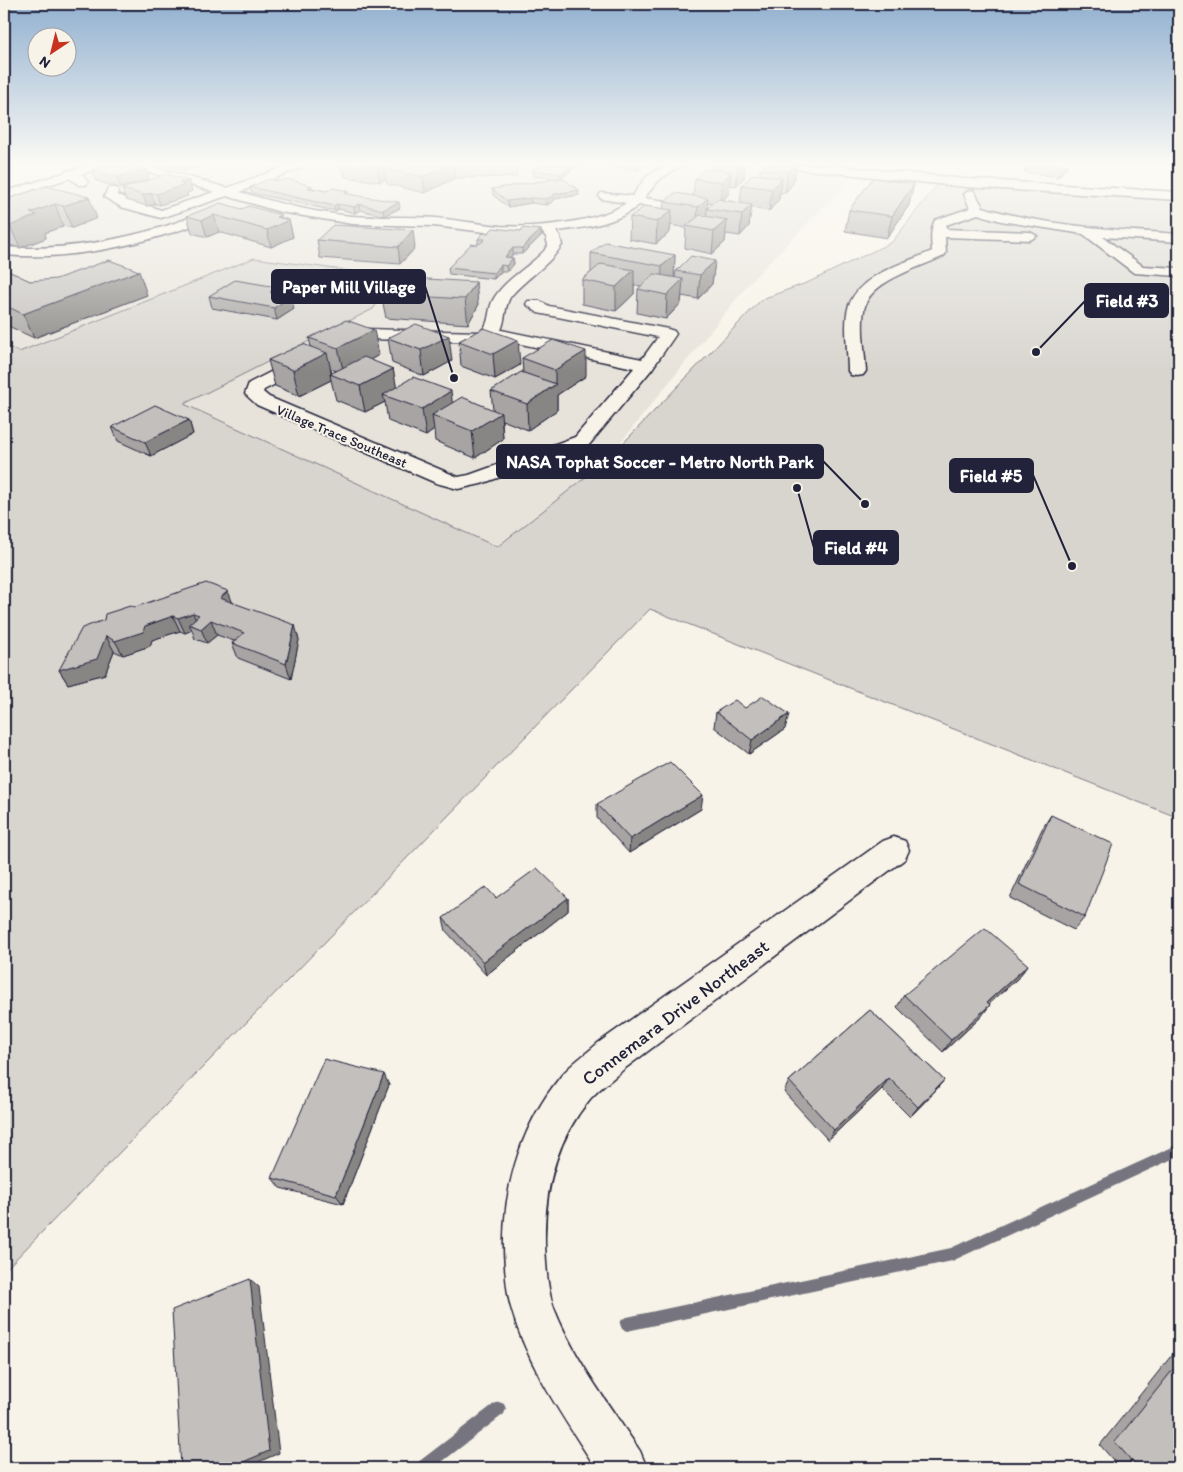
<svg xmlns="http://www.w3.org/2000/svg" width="1183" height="1472" font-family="Itim,sans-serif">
<rect width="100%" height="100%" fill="#f7f3e8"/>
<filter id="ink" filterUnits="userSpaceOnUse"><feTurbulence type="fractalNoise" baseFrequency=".02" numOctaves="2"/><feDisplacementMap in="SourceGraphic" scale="10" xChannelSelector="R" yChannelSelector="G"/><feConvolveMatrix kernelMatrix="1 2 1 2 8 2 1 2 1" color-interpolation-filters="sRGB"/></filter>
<g filter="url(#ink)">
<polygon fill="#e7e3db" points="119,165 746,165 849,177 839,191 750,282 605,462 497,547 184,404 373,309 19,352 4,345 4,204"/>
<polygon fill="#d8d5cf" stroke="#7d7c85" points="937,185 1179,200 1179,818 650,609 4,1271 4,345 19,352 254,258 396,277 373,309 184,404 497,547 605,462 762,299 809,282 892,242"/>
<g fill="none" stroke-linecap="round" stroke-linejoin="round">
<g fill="#76747f" fill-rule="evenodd">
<polygon points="1179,1144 1179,1156 952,1261 627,1331 622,1329 620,1324 622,1319 627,1317 951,1248"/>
<polygon points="499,1402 504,1404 506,1409 504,1414 434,1468 415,1468 417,1463 494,1404"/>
</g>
<g stroke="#22223b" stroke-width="3">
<g id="minor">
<path d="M 130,165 L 148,165 L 227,188 L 289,165 L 305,165 L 303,167 L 240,192 C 277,203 313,213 352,216 C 380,218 408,216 436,218 C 457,220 479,224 500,226 C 534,228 598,223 626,203 L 601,199 L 599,196 L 601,193 L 633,196 C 646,174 656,165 682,165 L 660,179 L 644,198 L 674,202 L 675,205 L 674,208 L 669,209 L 639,205 C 616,224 585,228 556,231 L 560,236 L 562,245 C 548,267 527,277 511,296 C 504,306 506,319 501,330 L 642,359 L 658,337 L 538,313 L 526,304 L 528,301 L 540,301 L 549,306 L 668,329 L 674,331 L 676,334 L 652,369 L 589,445 L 481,484 L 458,489 L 436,483 L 257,405 L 245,394 L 249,383 L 335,339 L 365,329 L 480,332 C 491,324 487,311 493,300 C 505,279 528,268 544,251 L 548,245 L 546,237 L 542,232 L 502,234 L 434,226 L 352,224 L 280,212 L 227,196 L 161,218 L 121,207 L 104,197 L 108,188 L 116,188 L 118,191 L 117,195 L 161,210 L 214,192 L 132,167 ZM 493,338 L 634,368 L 575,437 L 469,475 L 458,477 L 269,397 L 263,392 L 264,390 L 347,347 L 367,339 L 484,342 Z"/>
<polygon points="792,165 830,165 966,179 1179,192 1179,200 966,187 798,169"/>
<path d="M 70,170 L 83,175 L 88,182 L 86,185 L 78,185 C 74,179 67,179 64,174 L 66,171 Z"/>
<path d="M 970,190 L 974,191 L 983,207 C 1044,226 1115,230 1179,234 L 1179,242 L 1103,237 L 1143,266 L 1179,268 L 1179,276 L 1134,273 L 1083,234 L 1001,221 L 978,214 L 946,225 L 946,229 L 1030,232 L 1037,236 L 1030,240 L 945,237 L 946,253 L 944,256 C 922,267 872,280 865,306 C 860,323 865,353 866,371 L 863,375 L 857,376 L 851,375 L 848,371 C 848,353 843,321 849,305 C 861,273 904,264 932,251 C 931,240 930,230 935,220 L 970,208 L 964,194 Z"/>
<path d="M 224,206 L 229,207 L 230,210 L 229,213 C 157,240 81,262 4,255 L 4,247 C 60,251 113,242 166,226 C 185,220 204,211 224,206 Z"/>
<path d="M 894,837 L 905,841 L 909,850 L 905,859 L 624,1069 C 613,1079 600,1088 590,1099 C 555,1141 544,1191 545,1244 C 546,1264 547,1289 554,1308 C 574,1359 610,1406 640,1451 L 647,1468 L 596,1468 C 563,1417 526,1364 510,1304 C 507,1292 506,1279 505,1267 C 499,1199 518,1129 561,1076 C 572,1063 586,1054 598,1043 L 883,841 Z"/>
</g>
</g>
<g stroke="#22223b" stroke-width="3">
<polygon id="major" points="88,165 105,165 103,167 4,200 4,192"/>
</g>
<use href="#minor" fill="#f7f3e8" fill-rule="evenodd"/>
<use href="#major" fill="#f7f3e8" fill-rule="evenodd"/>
</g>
<g fill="#a7a4a3" stroke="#22223b" fill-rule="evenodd">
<polygon points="165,165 202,165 184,171 166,166"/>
<polygon points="341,165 419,165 425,166 428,165 517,165 517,177 455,178 425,193 387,184 386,179 380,182 345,177 344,172 342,172"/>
<polygon points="540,165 583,165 581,167 576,166 562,178 579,195 554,199 554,201 547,205 531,203 508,207 493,195 492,189 558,179 533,176 533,170"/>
<polygon points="591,165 643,165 638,170"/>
<path d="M 714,165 L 745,165 L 744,178 L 736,186 L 730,185 L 729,193 L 723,200 L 740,203 L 742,185 L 760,175 L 760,169 L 764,165 L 796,165 L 793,183 L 785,193 L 780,193 L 779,199 L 769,211 L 751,208 L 749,226 L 740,236 L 726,234 L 725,242 L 712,254 L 685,248 L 686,228 L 671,225 L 670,232 L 656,244 L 629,239 L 630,217 L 663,209 L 664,202 L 693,196 L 695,179 L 713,170 ZM 707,202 L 713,203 L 707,209 Z"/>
<polygon points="1027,165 1068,165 1058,177 1024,172"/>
<polygon points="146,169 149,179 121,188 96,181 92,170"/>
<polygon points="189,181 192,191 187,193 188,196 160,205 155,204 147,206 126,200 122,189"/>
<polygon points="279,181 312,186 312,188 326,191 348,191 348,194 400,208 384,216 360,210 355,213 339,209 335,211 252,193 250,187"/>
<polygon points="46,186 97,218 72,228 63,226 45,233 46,238 20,248 4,243 4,200"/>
<polygon points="909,205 887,238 845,231 849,210"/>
<polygon points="242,209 289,220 293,237 271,247 219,232 207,237 192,233 187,216"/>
<polygon points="541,230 541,236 522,254 513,254 510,257 513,258 514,264 507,272 501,272 494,279 449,274 448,268 478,244 478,239 488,233"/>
<polygon points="317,240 415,248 400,264 320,258"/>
<polygon points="591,253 675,255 674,278 675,278 676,271 715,261 712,284 698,299 682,296 681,303 666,319 637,313 638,289 641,286 634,285 634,294 616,311 582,304 582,280 591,272"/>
<polygon points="4,269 30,281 147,295 34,338 4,324"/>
<polygon points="476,282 478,306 468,324 386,318 381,294"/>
<polygon points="277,287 279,294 294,309 277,320 212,308 209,296"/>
<polygon points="484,328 520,365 495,379 461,366 459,341"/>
<path d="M 309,338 L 379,355 L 369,360 L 393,369 L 396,387 L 453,403 L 493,410 L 491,391 L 523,373 L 522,358 L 586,376 L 557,395 L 557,410 L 528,430 L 502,420 L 503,439 L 475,458 L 435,441 L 434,430 L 426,436 L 388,421 L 385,402 L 365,412 L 336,400 L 331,380 L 299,396 L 275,386 L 268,360 L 311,347 ZM 331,369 L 337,371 L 332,374 Z"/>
<polygon points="388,338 452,361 424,376 392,363"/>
<polygon points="189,420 193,434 151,456 118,441 112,427"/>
<polygon points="232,602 299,640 291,679 238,658 232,643 234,641 217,635 207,643 195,639 192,630 185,633 180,631 152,640 150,646 123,655 114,651 105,674 68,684 59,670 135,607"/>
<polygon points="745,708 785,729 749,754 714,727 716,712"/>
<polygon points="597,804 701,809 629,853 597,818"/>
<polygon points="1051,815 1085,917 1074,930 1010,898 1042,829"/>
<polygon points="568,898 568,911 486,975 446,931 443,918"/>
<polygon points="1028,965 1018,978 989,1004 981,1017 943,1052 897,1007 904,995"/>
<polygon points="870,1010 944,1080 935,1091 910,1117 882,1089 828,1140 784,1092 789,1081"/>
<polygon points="389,1085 343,1204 280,1188 272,1178"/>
<polygon points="1179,1346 1179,1468 1120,1468 1100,1445"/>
</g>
<g fill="#888684" stroke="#22223b">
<polygon points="4,165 17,165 4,169"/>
<polygon points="182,165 202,165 184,171"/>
<polygon points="381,165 405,165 384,169 386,179 380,182 377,166"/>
<polygon points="449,165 454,165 455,178 425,193 423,177"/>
<polygon points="571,165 576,165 576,166 561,179 561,174"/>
<polygon points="638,165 643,165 638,170"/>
<polygon points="739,165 745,165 744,178 736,186 738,166"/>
<polygon points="795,165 796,165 793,183 785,193 788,172"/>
<polygon points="1063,165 1068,165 1058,177 1062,166"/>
<polygon points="146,169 149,179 121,188 117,177"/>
<polygon points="731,172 729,193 720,203 722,182"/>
<polygon points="782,178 779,199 769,211 772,189"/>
<polygon points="189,181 192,191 187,193 188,196 160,205 157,194 180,183"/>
<polygon points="914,184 909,205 887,238 892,216"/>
<polygon points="579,190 579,195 554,199 554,201 547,205 546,199 554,194"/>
<polygon points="151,193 155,204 147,206 143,195"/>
<polygon points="89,197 97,218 72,228 63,206"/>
<polygon points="531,198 531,203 508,207 507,201"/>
<polygon points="708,198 706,220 696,228 698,207"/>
<polygon points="399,202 400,208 384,216 383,210"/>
<polygon points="55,204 63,226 45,233 46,238 20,248 10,226 30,213"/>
<polygon points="337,204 339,209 335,211 334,206"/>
<polygon points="359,204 360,210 355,213 354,207"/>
<polygon points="752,205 749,226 740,236 742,214"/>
<polygon points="672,210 670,232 656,244 657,222"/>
<polygon points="214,215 219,232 207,237 202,220"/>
<polygon points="281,215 283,223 289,220 293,237 271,247 267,230 276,217"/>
<polygon points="727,220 725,242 712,254 714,231"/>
<polygon points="413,230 415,248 400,264 398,247"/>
<polygon points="541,230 541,236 522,254 522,248"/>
<polygon points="513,248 513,254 506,263 505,257"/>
<polygon points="675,255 674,278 661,290 662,266"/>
<polygon points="513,258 514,264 507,272 506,266"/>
<polygon points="715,261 712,284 698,299 700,275"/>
<polygon points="501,265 501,272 494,279 494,273"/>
<polygon points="634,270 634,294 616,311 616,287"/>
<polygon points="139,271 147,295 34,338 23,314"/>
<polygon points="683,279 681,303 666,319 667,295"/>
<polygon points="476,282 478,306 468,324 465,299"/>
<polygon points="277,287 280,300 270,292"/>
<polygon points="291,296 294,309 277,320 274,308"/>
<polygon points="374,330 379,355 344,374 338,348"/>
<polygon points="449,336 452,361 424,376 421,350"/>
<polygon points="518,340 520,365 495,379 493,354"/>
<polygon points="586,351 586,376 557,395 557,410 528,430 527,404 555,385 555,370"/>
<polygon points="327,353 332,375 330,374 331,380 299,396 293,370"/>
<polygon points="393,369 398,395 383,395 385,402 365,412 360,386"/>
<polygon points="451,391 454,417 432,415 434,430 426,436 422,409"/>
<polygon points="501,413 503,439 475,458 472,431"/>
<polygon points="189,420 193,434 151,456 145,442"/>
<polygon points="228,591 234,606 220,598"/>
<polygon points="193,613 199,628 189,624 192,630 185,633 178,618"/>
<polygon points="173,616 180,631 152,640 150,646 123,655 115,641 145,626"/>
<polygon points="211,620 217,635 207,643 201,629"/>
<polygon points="295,625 299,640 291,679 286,664"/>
<polygon points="106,636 114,651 105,674 68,684 59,670"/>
<polygon points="789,714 785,729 749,754 752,740"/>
<polygon points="703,795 701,809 629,853 630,839"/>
<polygon points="568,898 568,911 486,975 483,962"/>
<polygon points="1028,965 1018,978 978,1014 987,1002"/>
<polygon points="990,1005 981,1017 943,1052 951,1040"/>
<polygon points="384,1074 389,1085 343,1204 336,1195"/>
<polygon points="889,1078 882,1089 828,1140 834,1130"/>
<polygon points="944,1080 935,1091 910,1117 918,1107"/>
<polygon points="250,1279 259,1287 279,1453 245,1468 229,1468"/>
</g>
<g fill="#c2bfbd" stroke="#22223b">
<polygon points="109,165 133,165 146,169 117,177 92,170"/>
<polygon points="367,165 381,165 377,166"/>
<polygon points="393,165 419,165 425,166 428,165 449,165 423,177 384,169"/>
<polygon points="540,165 571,165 561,174 533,170"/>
<polygon points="764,165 795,165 788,172 760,169"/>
<polygon points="705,169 731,172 722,182 695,179"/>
<polygon points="167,174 189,181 180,183 185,185 157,194 151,193 143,195 122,189"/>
<polygon points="753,174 782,178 772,189 742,185"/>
<polygon points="562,178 579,190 554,194 554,196 546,199 531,198 507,201 492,189"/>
<polygon points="873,178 914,184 892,216 849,210"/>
<polygon points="269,179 279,181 288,179 312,186 308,188 326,191 332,188 348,191 345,193 353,195 399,202 383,210 359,204 354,207 337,204 334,206 250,187"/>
<polygon points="46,186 89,197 63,206 55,204 30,213 37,215 10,226 4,224 4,200"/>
<polygon points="675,193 708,198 698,207 664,202"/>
<polygon points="717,199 752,205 742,214 707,209"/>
<polygon points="221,203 242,209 249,206 281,215 276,217 289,220 267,230 214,215 202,220 187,216"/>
<polygon points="645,206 672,210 657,222 630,217"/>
<polygon points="700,215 727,220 714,231 686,226"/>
<polygon points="333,225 413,230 398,247 317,240"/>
<polygon points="493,228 521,231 523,228 541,230 522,248 513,248 505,257 513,258 506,266 501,265 494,273 448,268 471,244 477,245 482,242 485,239 478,239 483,233 488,233"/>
<polygon points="605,242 675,255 662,266 591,253"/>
<polygon points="691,256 715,261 700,275 676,271"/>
<polygon points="109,260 139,271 23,314 4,305 4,269 30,281 56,279"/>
<polygon points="601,264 634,270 616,287 582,280"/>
<polygon points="654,274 683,279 667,295 638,289"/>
<polygon points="395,277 476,282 465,299 381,294"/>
<polygon points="235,280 277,287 270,292 291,296 274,308 209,296"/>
<polygon points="346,320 374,330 338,348 309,338"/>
<polygon points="416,324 449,336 421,350 388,338"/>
<polygon points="484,328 518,340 493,354 459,341"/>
<polygon points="553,340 586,351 555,370 522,358"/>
<polygon points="303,344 327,353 293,370 268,360"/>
<polygon points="364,357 393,369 360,386 330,374"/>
<polygon points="521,372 556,384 527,404 491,391"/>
<polygon points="413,377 451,391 422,409 383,395"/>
<polygon points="462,397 501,413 472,431 432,415"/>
<polygon points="155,405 189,420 145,442 112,427"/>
<polygon points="206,583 228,591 220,598 295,625 286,664 232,643 244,633 211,620 201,629 189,624 199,615 193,613 178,618 173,616 145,626 143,632 115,641 106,636 97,659 59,670 82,628 104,620 105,614 130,606 135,607"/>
<polygon points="763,696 789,714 752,740 716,712 735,700 745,708"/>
<polygon points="670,762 703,795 630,839 597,804"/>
<polygon points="1051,815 1113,844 1085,917 1019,884"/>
<polygon points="537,868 568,898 483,962 443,918 486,887 496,898"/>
<polygon points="985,928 1028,965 987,1002 990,1005 951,1040 904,995"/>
<polygon points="870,1010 944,1080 918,1107 889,1078 834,1130 789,1081"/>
<polygon points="324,1059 384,1074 336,1195 272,1178"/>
<polygon points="250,1279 269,1451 229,1468 181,1468 172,1310"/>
<polygon points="1179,1362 1179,1468 1138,1468 1115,1442"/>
</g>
</g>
<linearGradient id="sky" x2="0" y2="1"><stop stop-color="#91b0d0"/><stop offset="0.44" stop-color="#fbfaf5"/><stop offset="1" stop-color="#fbfaf5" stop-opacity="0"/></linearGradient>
<rect width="1183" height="371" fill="url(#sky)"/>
<g text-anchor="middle" stroke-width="4" stroke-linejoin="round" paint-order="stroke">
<g font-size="14" fill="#22223b" stroke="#f7f3e8">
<text transform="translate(342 436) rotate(23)" y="5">Village Trace Southeast</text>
</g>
<g font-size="19" fill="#22223b" stroke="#f7f3e8">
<text transform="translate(675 1012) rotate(-37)" y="7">Connemara Drive Northeast</text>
</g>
</g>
<path fill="none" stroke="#22223b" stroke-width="2" d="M454 378L425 286M1036 352L1085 301M865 504L823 461M1072 566L1033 475M797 488L814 548"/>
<g fill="#22223b" stroke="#f7f3e8" stroke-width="2">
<circle cx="454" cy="378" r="5"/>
<circle cx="1036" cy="352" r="5"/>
<circle cx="865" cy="504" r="5"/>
<circle cx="1072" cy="566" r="5"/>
<circle cx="797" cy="488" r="5"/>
</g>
<g fill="#22223b" stroke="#22223b" stroke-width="2">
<rect x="272" y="270" width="153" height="33" rx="5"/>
<rect x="1085" y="284" width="83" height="33" rx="5"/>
<rect x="497" y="445" width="326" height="33" rx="5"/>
<rect x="950" y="459" width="83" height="33" rx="5"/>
<rect x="814" y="531" width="84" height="33" rx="5"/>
</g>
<g font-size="18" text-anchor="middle" font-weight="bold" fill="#fff">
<text x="349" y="293">Paper Mill Village</text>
<text x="1127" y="307">Field #3</text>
<text x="660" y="468">NASA Tophat Soccer - Metro North Park</text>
<text x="991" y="482">Field #5</text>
<text x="856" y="554">Field #4</text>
</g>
<rect width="1183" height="1472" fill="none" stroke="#f7f3e8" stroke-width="20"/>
<rect x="10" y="10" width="1163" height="1452" fill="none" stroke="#22223b" stroke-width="2" filter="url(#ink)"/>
<g transform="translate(52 52) rotate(215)"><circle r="24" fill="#f7f3e8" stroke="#a29fa3"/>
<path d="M0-4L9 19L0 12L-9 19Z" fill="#c8321e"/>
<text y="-8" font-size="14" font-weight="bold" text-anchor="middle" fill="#22223b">N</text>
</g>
</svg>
